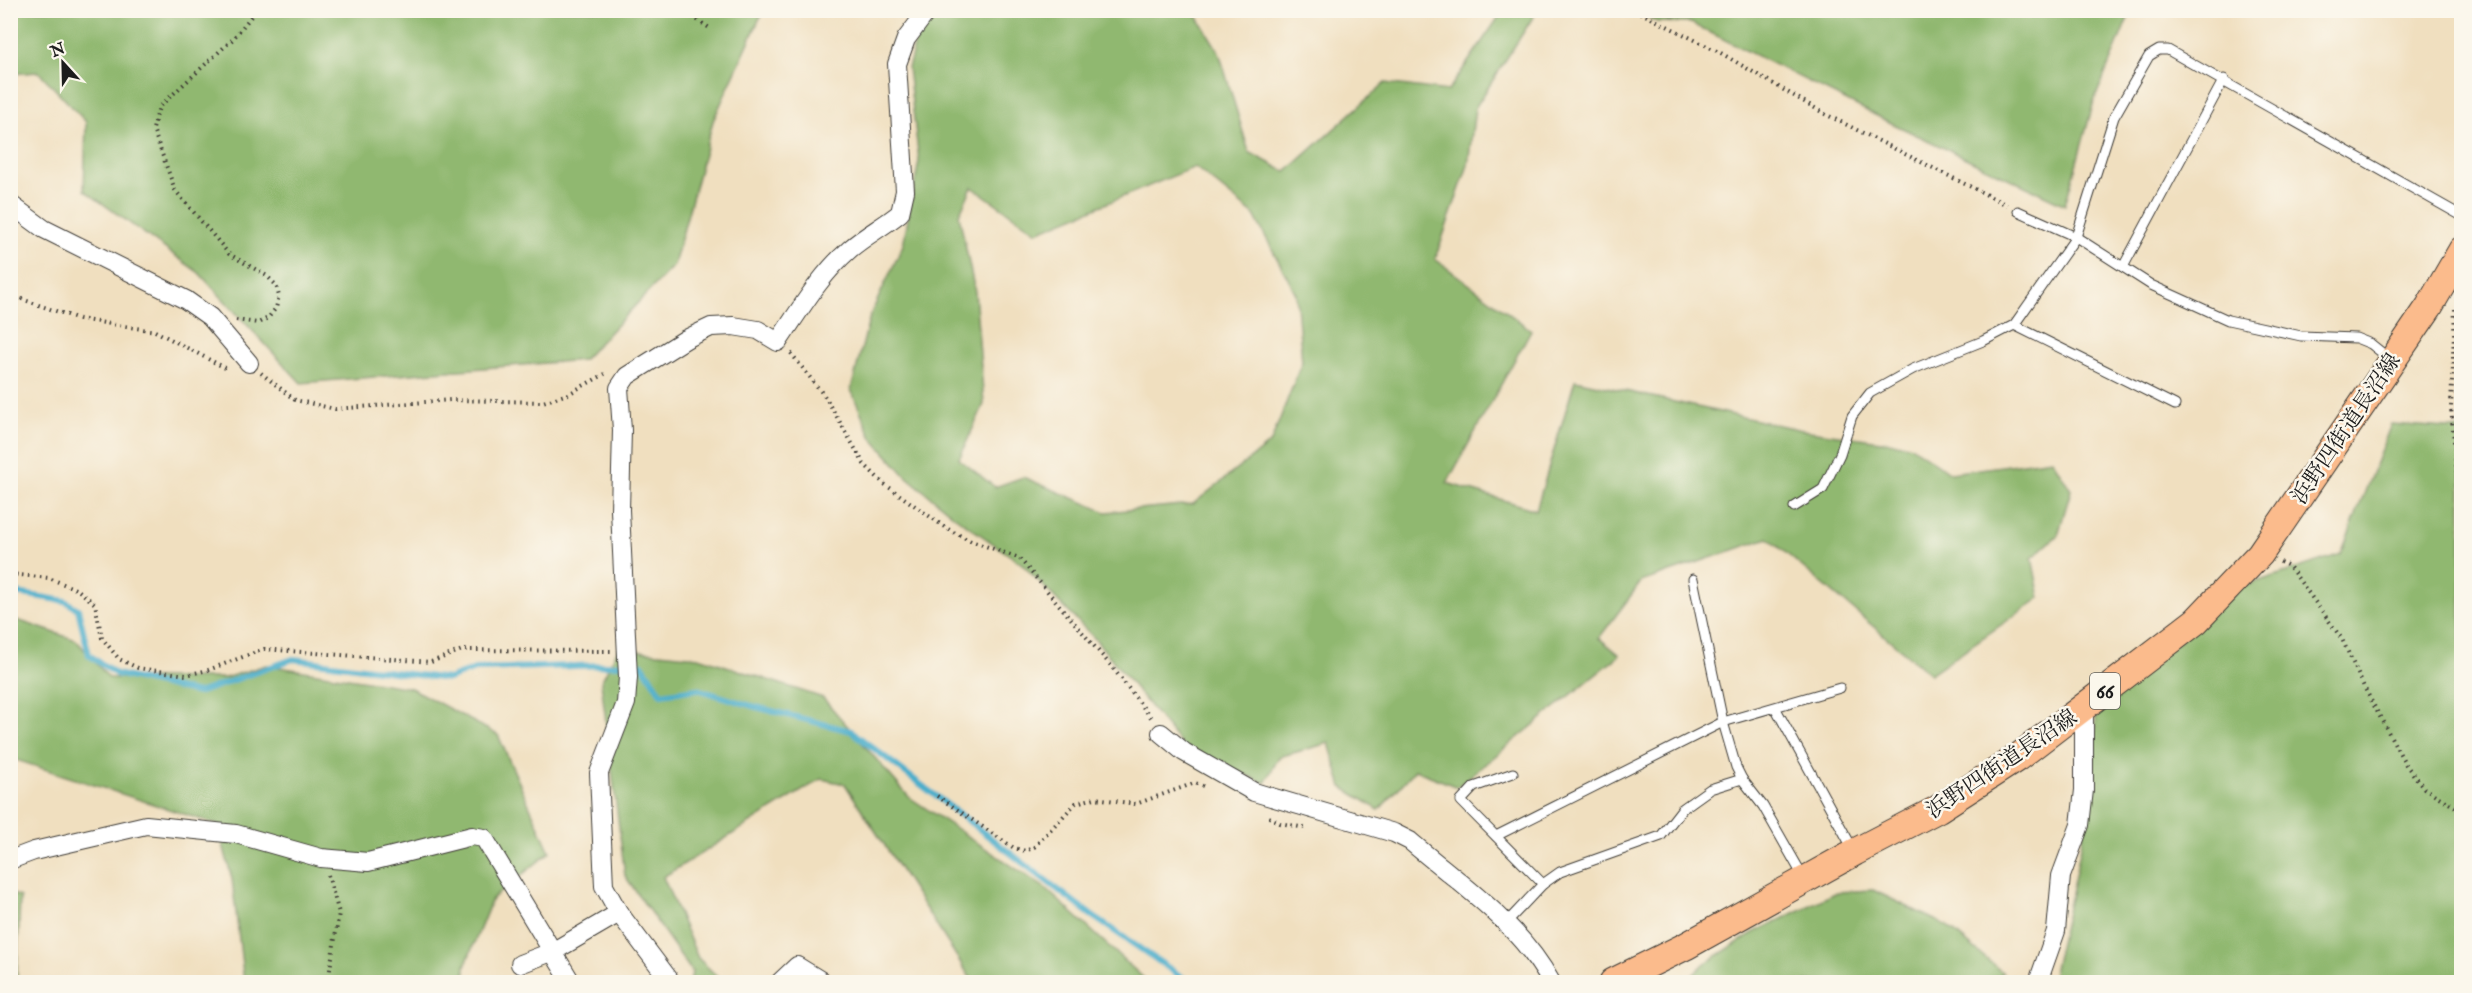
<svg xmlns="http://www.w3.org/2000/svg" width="2472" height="993" font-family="'IM FELL English','Noto Serif JP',serif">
<rect width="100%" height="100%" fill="#fbf7ec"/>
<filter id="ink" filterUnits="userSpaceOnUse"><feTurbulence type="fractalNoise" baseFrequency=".0167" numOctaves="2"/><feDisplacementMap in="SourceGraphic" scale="12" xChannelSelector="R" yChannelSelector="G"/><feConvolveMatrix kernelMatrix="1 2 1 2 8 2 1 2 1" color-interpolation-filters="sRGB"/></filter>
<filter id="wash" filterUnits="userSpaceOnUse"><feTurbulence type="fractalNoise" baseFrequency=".008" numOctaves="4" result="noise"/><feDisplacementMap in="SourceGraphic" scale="24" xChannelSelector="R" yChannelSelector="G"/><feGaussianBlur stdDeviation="1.35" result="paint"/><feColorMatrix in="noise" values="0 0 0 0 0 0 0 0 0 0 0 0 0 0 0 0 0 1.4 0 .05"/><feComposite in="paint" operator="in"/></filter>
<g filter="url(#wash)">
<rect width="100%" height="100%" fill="#f0dfbf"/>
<g fill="#90b86f" stroke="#566a46" stroke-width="1.5" fill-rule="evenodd">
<polygon points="11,10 763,10 763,11 713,121 674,265 583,360 301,383 199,273 84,190 86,122 39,72 11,74"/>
<path d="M 924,11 L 1194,11 L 1219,52 L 1249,152 L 1286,172 L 1385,83 L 1448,91 L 1503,11 L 1537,11 L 1475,108 L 1468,165 L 1435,259 L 1531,330 L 1447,483 L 1536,510 L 1575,380 L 1802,430 L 1909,445 L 1951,473 L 2052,459 L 2071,490 L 2058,535 L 2032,558 L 2040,598 L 1930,674 L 1768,538 L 1641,582 L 1599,638 L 1620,655 L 1457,787 L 1415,770 L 1379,810 L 1342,787 L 1329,743 L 1279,757 L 1265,783 L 1184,748 L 1096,640 L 1022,564 L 954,516 L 907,477 L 872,438 L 851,390 L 870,316 L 903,245 L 919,161 L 908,68 ZM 1195,167 L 1254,215 L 1296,294 L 1302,362 L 1271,442 L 1193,504 L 1106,512 L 1023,477 L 995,487 L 959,459 L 984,404 L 975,292 L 959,215 L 972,187 L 1037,232 Z"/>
<polygon points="1634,11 2130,10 2131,11 2094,101 2065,205 1887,121 1691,23 1657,22"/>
<path d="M 2391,424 L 2461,429 L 2461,982 L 2051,982 C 2070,894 2096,804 2096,712 L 2241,587 L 2341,554 Z"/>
<polygon points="11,618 76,640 109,678 225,678 266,665 411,688 498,735 550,852 492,899 465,966 465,982 244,982 232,879 218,825 13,759 11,755"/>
<polygon points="618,649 699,657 823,698 909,797 1045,888 1148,982 973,982 845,784 821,779 663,877 698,958 723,982 690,982 692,972 625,876 601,682"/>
<polygon points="1873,890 1947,926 2003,973 1990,982 1686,982 1704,964 1753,933 1837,892"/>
<polygon points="10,893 20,897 17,977 23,982 11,982"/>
</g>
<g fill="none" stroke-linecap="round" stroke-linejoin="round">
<polyline stroke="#4caecb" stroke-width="6" points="10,592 65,601 78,609 89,655 116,674 198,693 293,659 448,679 475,669 642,664 661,694 697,689 752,706 851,731 1091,915 1189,982"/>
</g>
</g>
<g filter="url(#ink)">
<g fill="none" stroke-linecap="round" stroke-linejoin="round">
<g stroke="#3c3934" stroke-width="11">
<g id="lane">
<polyline points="2018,211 2076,237 2151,285 2228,320 2301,336 2356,338 2371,344 2391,360"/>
<polyline points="2123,267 2224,79"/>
<polyline points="2014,325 2175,405"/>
<polyline points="1794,507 1823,489 1840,454 1852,416 1870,393 1913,369 1983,341 2014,325 2076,237 2114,117 2149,56 2159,50 2168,50 2462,216"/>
<polyline points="1693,579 1723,722 1736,767 1742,779 1763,806 1804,878"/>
<polyline points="1776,709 1854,851"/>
<polyline points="1513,773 1474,787 1461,801 1543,884"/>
<polyline points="1496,836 1723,722 1840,688"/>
<polyline points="1506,923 1543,884 1560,872 1661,836 1682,809 1710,789 1742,779"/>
</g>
</g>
<g stroke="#3c3934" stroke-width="20">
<g id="street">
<polyline points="10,204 44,229 186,300 210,317 249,363"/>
<path d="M 1161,733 L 1184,752 L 1254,792 L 1394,833 L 1410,841 C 1460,884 1519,923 1551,982"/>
<polyline points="10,860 34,851 146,825 236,834 321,858 368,862 472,836 484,838 571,982"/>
<polyline points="520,964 554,951 619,913"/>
<path d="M 671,982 L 619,913 L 604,886 L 599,773 L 626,703 L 628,677 L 620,510 L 622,430 L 619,388 L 627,376 L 686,339 L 711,327 L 733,326 L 758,330 L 778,342 C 800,310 820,275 850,249 C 865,236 884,226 900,213 L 905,191 L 897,64 L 906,39 L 928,10"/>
<polyline points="780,982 797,966 823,982"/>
<polyline points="2038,982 2056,931 2061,876 2080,825 2084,790 2084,706"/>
</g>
</g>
<g stroke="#3c3934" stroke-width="29">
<polyline id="primary" points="1613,982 1686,946 1855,852 1938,809 2017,758 2196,621 2260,554 2429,307 2462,250"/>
</g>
<g stroke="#3c3934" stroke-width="4" stroke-dasharray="1.5 4.5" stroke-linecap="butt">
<polyline points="682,10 711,29"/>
<polyline points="1635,10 1719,52 1825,114 2007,205"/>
<polyline points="10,295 79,319 155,331 229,370"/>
<polyline points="2455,309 2451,407 2462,535"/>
<polyline points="236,320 258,323 268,318 276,308 279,296 276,285 267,276 229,254 175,190 153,129 159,107 233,39 256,10"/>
<polyline points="791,353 826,398 864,464 883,483 946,528 971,541 1019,558 1112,667 1153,720"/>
<polyline points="261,373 295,400 335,409 451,400 543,402 568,394 605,374"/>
<polyline points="2280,562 2289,566 2342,639 2364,687 2406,765 2424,788 2462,811"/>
<polyline points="10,574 49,578 78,590 95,604 102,638 119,659 138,668 186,675 208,670 264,649 431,662 462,650 611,651"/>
<polyline points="937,796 1014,848 1026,851 1034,847 1076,803 1095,798 1136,804 1195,783 1203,786"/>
<polyline points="1269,817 1280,823 1305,828"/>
<polyline points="328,875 339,913 328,982"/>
</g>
<use href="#lane" stroke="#fff" stroke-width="9"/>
<use href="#street" stroke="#fff" stroke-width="18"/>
<use href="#primary" stroke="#fbbb8c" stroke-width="27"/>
</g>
</g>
<g text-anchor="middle" stroke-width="5" stroke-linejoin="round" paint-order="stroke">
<rect fill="#fbf7ec" stroke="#5f5e5a" stroke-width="1.5" x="2090" y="673" width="30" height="36" rx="4.5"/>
<g font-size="21" font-weight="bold" fill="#1c1c1c">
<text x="2105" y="698">66</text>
</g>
<g font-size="22" fill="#1c1c1c" stroke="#fbf7ec">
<text transform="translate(2345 428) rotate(-56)" y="8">浜野四街道長沼線</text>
<text transform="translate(2001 763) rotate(-34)" y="8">浜野四街道長沼線</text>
</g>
</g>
<rect width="2472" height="993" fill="none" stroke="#fbf7ec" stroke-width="36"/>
<g transform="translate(63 63) rotate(338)" stroke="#fbf7ec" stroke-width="4.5" paint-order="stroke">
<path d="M0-4.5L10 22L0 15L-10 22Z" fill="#1c1c1c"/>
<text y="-9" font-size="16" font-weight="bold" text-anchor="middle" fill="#1c1c1c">N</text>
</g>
</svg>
